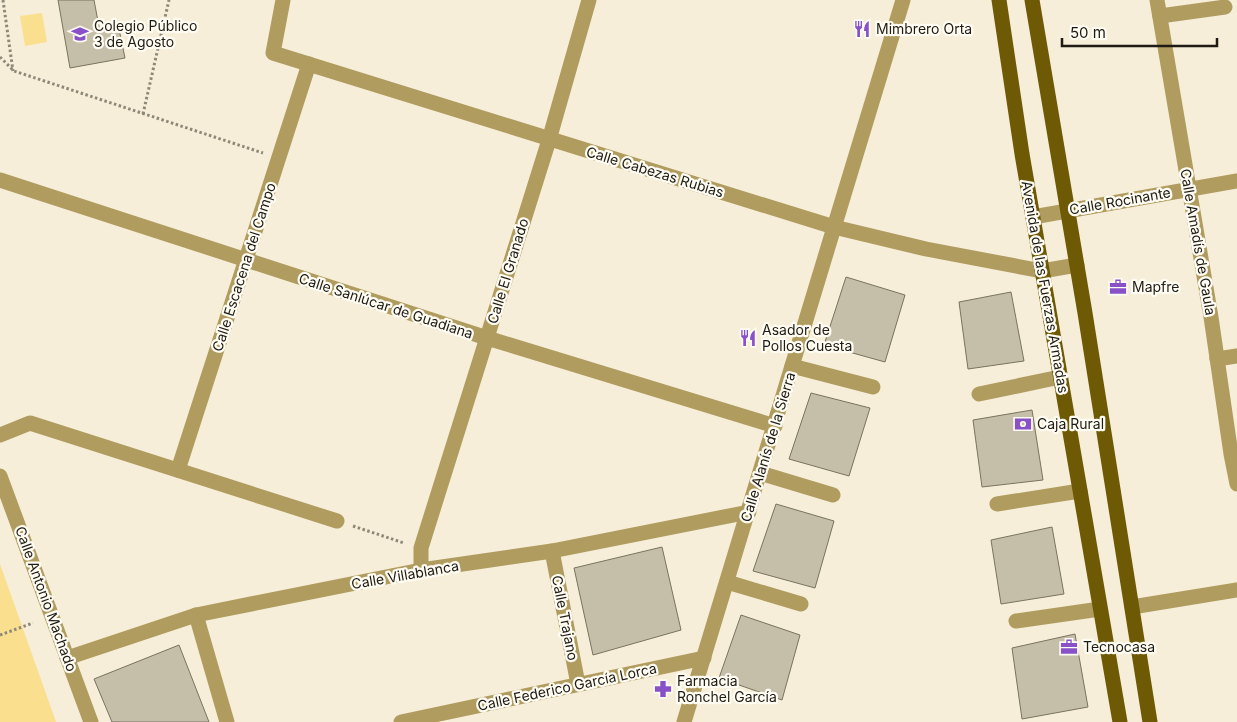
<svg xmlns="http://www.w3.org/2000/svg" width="1237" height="722" font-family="Inter,sans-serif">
<rect width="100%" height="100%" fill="#f6eed8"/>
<g fill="#f9df8e">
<polygon points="42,13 47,42 25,46 20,16"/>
<polygon points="0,564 56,722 0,722"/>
</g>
<g fill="#c5bea9" stroke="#79735f">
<polygon points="58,0 94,0 100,32 119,29 125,58 70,68"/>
<polygon points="846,277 905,295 885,362 824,345"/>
<polygon points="1011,292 1024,361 968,369 959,302"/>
<polygon points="811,393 870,408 849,476 789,459"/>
<polygon points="1032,410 1043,480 982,487 973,420"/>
<polygon points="776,504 834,521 815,588 753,571"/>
<polygon points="1052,527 1064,594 1001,604 991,540"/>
<polygon points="662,547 681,630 593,655 574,568"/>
<polygon points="741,615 800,635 782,700 719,678"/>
<polygon points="1075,634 1088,707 1022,719 1012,648"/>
<polygon points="179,645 209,722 112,722 94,679"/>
</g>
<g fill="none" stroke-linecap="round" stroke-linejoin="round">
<g stroke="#8d8878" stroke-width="3" stroke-dasharray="2.5 2.5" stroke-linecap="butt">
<polyline points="3,0 13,71"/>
<polyline points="0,57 14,71 263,153"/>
<polyline points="143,114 169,0"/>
<polyline points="353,526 404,543"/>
<polyline points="0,635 33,623"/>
</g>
<g stroke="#b09c5f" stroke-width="15">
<polyline points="283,0 273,53 834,227 926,249 1042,271 1077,265"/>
<polyline points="1157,0 1211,317 1231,454 1237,484"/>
<polyline points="1160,16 1225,7"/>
<polyline points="0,180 487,338 775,426"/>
<polyline points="1033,217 1237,181"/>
<polyline points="1217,359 1237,356"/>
<polyline points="792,366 873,387"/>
<polyline points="979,394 1060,377"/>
<polyline points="0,435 30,423 337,521"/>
<polyline points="178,470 309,64"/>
<polyline points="760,473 833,495"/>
<polyline points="0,476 91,722"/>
<polyline points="997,504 1080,491"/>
<polyline points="552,551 578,684"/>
<polyline points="421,570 421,548 549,140 589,0"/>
<polyline points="727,582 801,604"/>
<polyline points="1132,607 1237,590"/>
<polyline points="196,615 227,722"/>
<polyline points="1016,621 1100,609"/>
<polyline points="67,658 196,615 421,570 552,551 749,512"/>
<polyline points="401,722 704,658"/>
<polyline points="684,722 903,0"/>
</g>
<g stroke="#6e5904" stroke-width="15">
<polyline points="999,0 1022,154 1120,722"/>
<polyline points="1032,0 1085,313 1150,722"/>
</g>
</g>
<defs>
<g id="restaurant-bare" transform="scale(1.35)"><path d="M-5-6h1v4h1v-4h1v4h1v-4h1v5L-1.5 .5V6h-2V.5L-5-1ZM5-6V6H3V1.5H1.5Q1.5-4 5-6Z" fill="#8951c8" stroke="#fffcf3" stroke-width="2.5" paint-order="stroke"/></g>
<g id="school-bare" transform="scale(1.35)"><path d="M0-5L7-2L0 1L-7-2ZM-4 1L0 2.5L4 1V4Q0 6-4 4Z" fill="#8951c8" stroke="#fffcf3" stroke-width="2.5" paint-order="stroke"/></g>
<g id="office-bare" transform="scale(1.35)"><path d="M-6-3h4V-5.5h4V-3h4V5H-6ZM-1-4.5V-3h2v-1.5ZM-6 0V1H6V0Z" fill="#8951c8" stroke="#fffcf3" stroke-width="2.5" paint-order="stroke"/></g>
<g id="bank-bare" transform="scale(1.35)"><path d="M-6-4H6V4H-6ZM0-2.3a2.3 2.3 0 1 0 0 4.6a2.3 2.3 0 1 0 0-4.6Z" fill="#8951c8" stroke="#fffcf3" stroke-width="2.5" paint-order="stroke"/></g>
<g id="pharmacy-bare" transform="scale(1.35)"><path d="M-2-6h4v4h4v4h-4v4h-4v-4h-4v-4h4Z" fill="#8951c8" stroke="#fffcf3" stroke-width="2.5" paint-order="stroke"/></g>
</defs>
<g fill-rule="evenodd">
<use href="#restaurant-bare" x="862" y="29"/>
<use href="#school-bare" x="80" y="34"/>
<use href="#office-bare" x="1118" y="287"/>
<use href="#restaurant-bare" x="748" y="338"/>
<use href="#bank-bare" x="1023" y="424"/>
<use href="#office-bare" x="1069" y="647"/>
<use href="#pharmacy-bare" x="663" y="689"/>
</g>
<g text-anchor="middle" stroke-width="4.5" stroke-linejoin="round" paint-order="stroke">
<g font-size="14" fill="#1d1b13" stroke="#fffcf3" text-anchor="start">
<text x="94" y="31">Colegio Público<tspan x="94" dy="16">3 de Agosto</tspan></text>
<text x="876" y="34">Mimbrero Orta</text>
<text x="1132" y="292">Mapfre</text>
<text x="762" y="335">Asador de<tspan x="762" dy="16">Pollos Cuesta</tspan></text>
<text x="1037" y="429">Caja Rural</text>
<text x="1083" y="652">Tecnocasa</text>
<text x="677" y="686">Farmacia<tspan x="677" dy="16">Ronchel García</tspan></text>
</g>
<g font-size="14" fill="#1d1b13" stroke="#fffcf3">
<text transform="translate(655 172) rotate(17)" y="5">Calle Cabezas Rubias</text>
<text transform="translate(1120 201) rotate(-10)" y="5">Calle Rocinante</text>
<text transform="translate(1198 242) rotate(80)" y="5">Calle Amadís de Gaula</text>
<text transform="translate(244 267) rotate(-72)" y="5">Calle Escacena del Campo</text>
<text transform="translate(508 271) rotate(-73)" y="5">Calle El Granado</text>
<text transform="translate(1045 287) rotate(80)" y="5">Avenida de las Fuerzas Armadas</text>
<text transform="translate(386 306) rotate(18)" y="5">Calle Sanlúcar de Guadiana</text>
<text transform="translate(768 447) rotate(-73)" y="5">Calle Alanís de la Sierra</text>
<text transform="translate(405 575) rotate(-10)" y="5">Calle Villablanca</text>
<text transform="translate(46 599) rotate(70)" y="5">Calle Antonio Machado</text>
<text transform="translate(565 618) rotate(79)" y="5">Calle Trajano</text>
<text transform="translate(567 687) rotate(-12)" y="5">Calle Federico García Lorca</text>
</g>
</g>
<path d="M1062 38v8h155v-8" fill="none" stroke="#1d1b13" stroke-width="2.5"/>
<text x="1070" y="38" font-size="15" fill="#1d1b13" stroke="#fffcf3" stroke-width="4" paint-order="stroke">50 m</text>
</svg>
